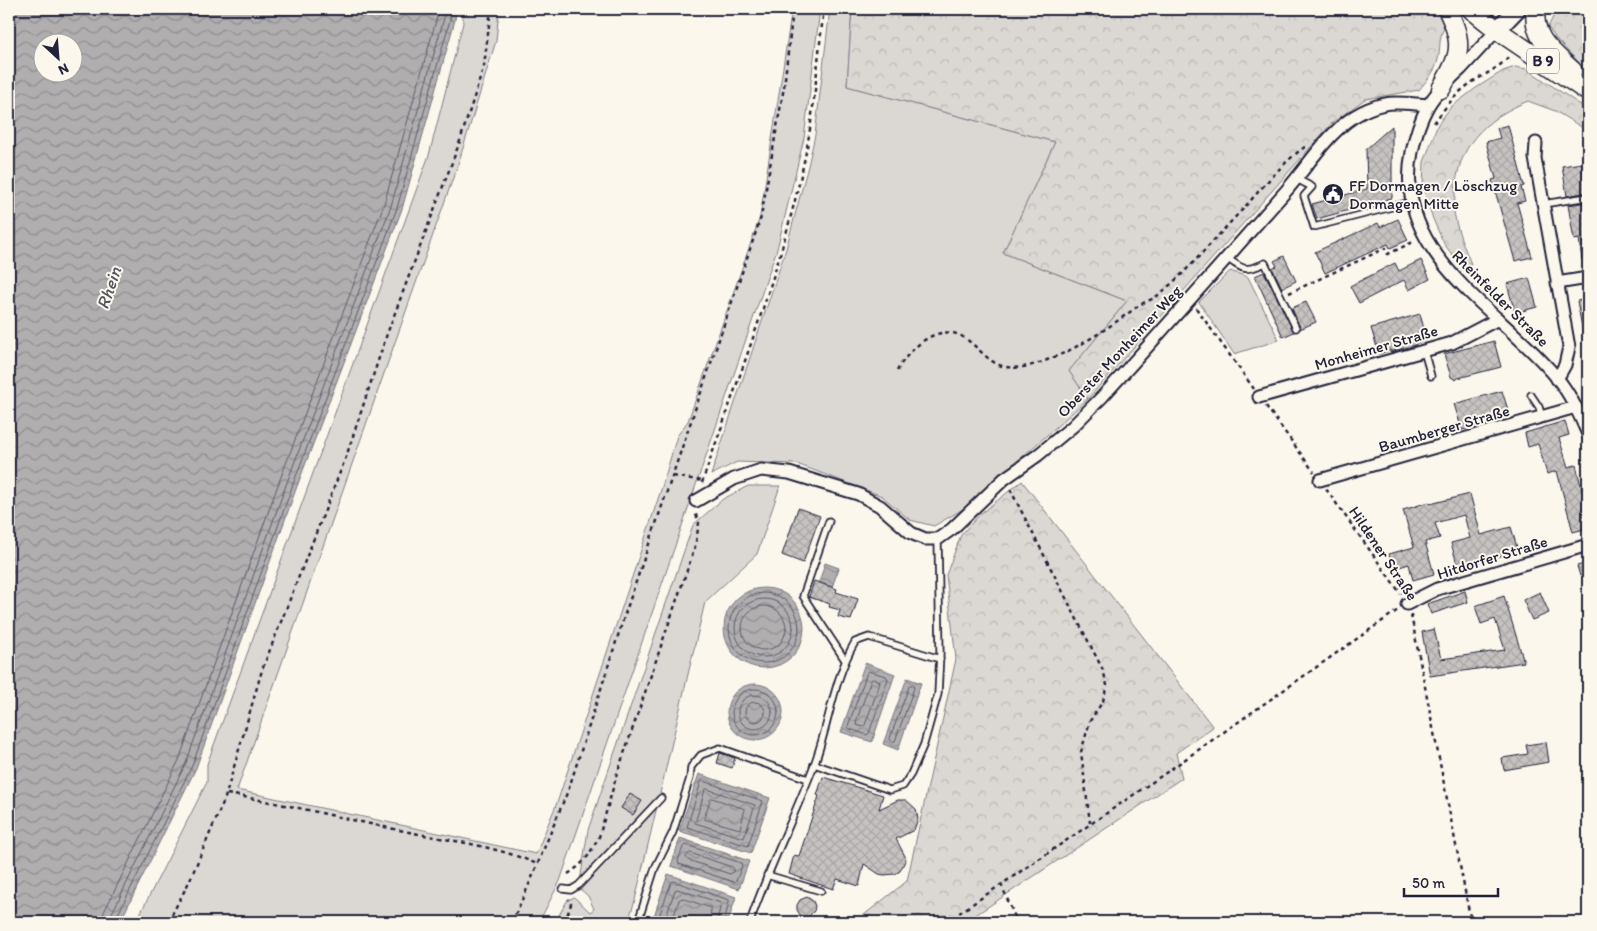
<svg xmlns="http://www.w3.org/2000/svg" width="1597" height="931" font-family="Itim,sans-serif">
<defs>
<pattern id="forest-crowns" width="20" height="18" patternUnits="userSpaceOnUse" patternTransform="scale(1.25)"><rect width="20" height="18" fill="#dbd8d3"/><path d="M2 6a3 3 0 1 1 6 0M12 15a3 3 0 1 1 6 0" fill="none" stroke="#bcb9b6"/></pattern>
<pattern id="water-waves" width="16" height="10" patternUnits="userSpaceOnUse" patternTransform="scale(1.25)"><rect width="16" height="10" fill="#b1aeb0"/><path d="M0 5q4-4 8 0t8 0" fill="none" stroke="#908d90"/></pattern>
<pattern id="building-cross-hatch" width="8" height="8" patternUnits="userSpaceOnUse" patternTransform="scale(1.25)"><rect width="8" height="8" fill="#c6c2c0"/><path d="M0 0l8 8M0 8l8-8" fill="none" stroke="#aaa6a6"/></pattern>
</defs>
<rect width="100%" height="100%" fill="#fbf7ec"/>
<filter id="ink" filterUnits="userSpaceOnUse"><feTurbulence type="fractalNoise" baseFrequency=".02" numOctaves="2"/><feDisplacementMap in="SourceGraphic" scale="10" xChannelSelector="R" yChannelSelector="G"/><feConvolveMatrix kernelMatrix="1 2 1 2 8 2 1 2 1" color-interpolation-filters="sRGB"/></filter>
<g filter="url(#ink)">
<g fill="#dbd8d3" stroke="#7e7d87">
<polygon points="463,9 499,9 496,41 459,161 237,790 536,854 558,800 662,487 677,436 688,421 760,217 792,9 820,9 804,138 777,249 560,881 539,922 136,922 207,782 207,764 429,155 463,23"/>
<polygon points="830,9 852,9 847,86 1055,142 1003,253 1127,301 1069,371 1088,399 963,509 934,526 910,520 882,496 797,464 737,462 711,475 786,249 808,166 815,135"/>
<polygon points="1230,271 1248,277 1279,340 1234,354 1199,302"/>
<polygon points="748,486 780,486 757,554 705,602 635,900 628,922 555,922 567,901 574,897 590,912 594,909 588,896 579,888 588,830 693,525 723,499"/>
</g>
<g fill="url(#forest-crowns)" stroke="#7e7d87">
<path d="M 852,9 L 1433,9 L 1441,18 L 1444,28 C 1438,39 1441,48 1438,59 C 1436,71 1426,81 1419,90 L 1365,99 L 1332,123 L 1088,399 L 1069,371 L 1127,301 L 1003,253 L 1055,142 L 847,86 Z"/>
<polygon points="1557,9 1588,9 1588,72 1557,40 1548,27"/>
<path d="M 1515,67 L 1527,69 L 1588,110 L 1588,131 L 1555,111 L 1528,101 C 1484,119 1457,146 1455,194 C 1455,202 1453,210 1455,217 C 1458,233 1465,249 1471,264 L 1463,268 L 1444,244 L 1433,219 L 1423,188 L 1424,162 L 1438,124 L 1451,107 L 1476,88 L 1503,71 Z"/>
<polygon points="1022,481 1213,727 1176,753 1182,778 965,922 951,914 939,922 855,922 907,881 956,659 946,575 961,535 980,514"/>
</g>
<g fill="url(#water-waves)" stroke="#787681" fill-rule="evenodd">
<path d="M 9,9 L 456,9 L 455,20 L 402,209 L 296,489 L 196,768 L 120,922 L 9,922 ZM 72,42 L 72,72 L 42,72 L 42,42 Z"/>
<polygon points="825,563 839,568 832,587 819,582"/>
<circle cx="764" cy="628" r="40"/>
<polygon points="865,663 895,674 872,742 841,732"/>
<polygon points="907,678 921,683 898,750 883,744"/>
<circle cx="755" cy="712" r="28"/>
<polygon points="699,774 770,798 751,853 679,831"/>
<polygon points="680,838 749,861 739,889 671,866"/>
<polygon points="668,874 736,897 728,922 652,922"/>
</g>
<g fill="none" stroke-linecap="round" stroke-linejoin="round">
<g stroke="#5b5a6a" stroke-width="1">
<circle cx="764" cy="628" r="35"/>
<circle cx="764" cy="628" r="29"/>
<circle cx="764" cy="628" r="22"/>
<polygon points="868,671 886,676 888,679 869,733 867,735 850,729 848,727"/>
<polygon points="874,679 879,681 880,683 865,725 863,727 857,725 856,722 871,680"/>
<polygon points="910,685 913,685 914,688 895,741 892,742 890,739"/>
<circle cx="755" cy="712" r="23"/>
<circle cx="755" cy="712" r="17"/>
<circle cx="755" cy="712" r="10"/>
<polygon points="703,781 763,801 748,846 687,827 701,782"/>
<polygon points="707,789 755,805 744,838 695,823 705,790"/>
<polygon points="712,798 745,809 740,829 704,819 710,800"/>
<polygon points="686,845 741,863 742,866 736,881 734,882 679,864 678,861 683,847"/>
<polygon points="690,853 732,867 734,869 733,872 730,874 688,860 686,857"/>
<polyline points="102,922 104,912 179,760 279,482 384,204 437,17 438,9"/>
<polyline points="109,922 111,915 186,763 286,485 391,206 444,18 445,9"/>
<polyline points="116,922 116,918 192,766 292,487 397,208 450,20 451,9"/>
<polyline points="657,922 671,883 673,881 729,900 729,902 724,922"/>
<polyline points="664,922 675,890 677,889 721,903 717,922"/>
<polyline points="672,922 679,900 682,898 711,908 710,922"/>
</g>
</g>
<g fill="url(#building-cross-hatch)" stroke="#22223b">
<polygon points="1508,125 1524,186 1521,187 1525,201 1517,203 1532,257 1515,261 1492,180 1496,179 1486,142 1500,138 1497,128"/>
<polygon points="1392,126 1392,198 1317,219 1312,204 1367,189 1366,149"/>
<polygon points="1582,163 1586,187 1588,187 1588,192 1567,196 1562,166"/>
<polygon points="1588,202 1588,260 1582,260 1579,239 1574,240 1568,205"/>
<polygon points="1398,219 1408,240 1390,248 1388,244 1325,273 1315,252 1378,223 1380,227"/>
<polygon points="1284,256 1296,281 1282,288 1272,268 1277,266 1274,261"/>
<polygon points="1421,260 1430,279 1409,290 1404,280 1359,303 1350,286 1395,263 1399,271"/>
<polygon points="1264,272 1294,332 1283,337 1255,276"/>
<polygon points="1529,278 1537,307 1515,313 1507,284"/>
<polygon points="1588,299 1588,332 1583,333 1577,301"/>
<polygon points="1306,302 1316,322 1300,329 1292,308"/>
<polygon points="1420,314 1427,340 1416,343 1416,345 1390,352 1390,350 1379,354 1371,328"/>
<polygon points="1494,341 1501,367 1458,378 1456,380 1451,377 1444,354"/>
<polygon points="1502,391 1510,416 1499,419 1499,421 1462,430 1454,404"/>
<polygon points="1565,421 1569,435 1559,438 1568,467 1576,465 1588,514 1588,528 1573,532 1557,471 1547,474 1538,444 1528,447 1525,433"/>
<polygon points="1470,494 1481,535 1511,527 1518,551 1458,567 1451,543 1470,538 1464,515 1435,523 1440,538 1425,542 1434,574 1413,580 1409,564 1393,569 1389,554 1414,547 1403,510 1429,502 1430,504"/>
<polygon points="798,508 820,516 803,563 782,555"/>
<polygon points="1588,563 1588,573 1580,576 1577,566"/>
<polygon points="814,581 837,589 836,592 858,599 851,620 838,617 840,610 829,607 830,604 809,597"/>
<polygon points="1465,591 1468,602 1431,614 1427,604"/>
<polygon points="1540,592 1549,613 1532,620 1523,600"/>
<polygon points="1504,596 1524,662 1430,676 1422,632 1434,629 1441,659 1505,650 1495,619 1481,624 1475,606"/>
<polygon points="1546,742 1549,762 1504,770 1502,758 1528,754 1526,745"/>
<polygon points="720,753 735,758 732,768 717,763"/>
<polygon points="823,777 883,795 879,809 898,800 906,800 916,809 918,819 914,830 896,839 905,856 905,861 900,871 895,874 884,875 879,874 864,864 859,886 837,879 833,889 789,874 794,855 799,856 819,796 817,795"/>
<polygon points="630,794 642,801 633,815 621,808"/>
<polygon points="807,897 813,901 815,906 814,911 804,921 797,910 797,905 800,900"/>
</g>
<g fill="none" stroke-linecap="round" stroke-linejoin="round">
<g stroke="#22223b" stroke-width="9">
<g id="lane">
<polyline points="1297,179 1312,187 1304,196 1314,227 1411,202"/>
<polyline points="1543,204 1588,197"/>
<path d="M 1227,258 C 1243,270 1246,272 1265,263 L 1296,328"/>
<polyline points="1424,351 1431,376"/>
<polyline points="1531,395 1539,407 1542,417"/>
<polyline points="829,521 803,596 845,660"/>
<polyline points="814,764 890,790 903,786 911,774 924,744 938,694 940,653 938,539"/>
<polyline points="767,875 821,891"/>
<polyline points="563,889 571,890 579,885 661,798"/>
<polyline points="638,922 655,868 673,832 690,778 691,767 701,755 720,748 808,779"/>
<path d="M 750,922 C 768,869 794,818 814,765 C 829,725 833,680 855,642 L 869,637 L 940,659"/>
</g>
</g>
<g stroke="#22223b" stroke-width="15">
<g id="street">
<path d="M 1497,30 C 1485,43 1473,56 1461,69 C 1449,80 1436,92 1428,106 C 1420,120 1415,137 1412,152 C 1391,256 1502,310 1557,378 C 1571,395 1579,414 1588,434"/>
<polyline points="1536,143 1535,158 1569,347 1565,365 1557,379"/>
<polyline points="1557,283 1588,278"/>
<polyline points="1259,397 1452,343 1498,319"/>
<polyline points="1320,480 1576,407"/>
<path d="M 696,501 L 734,479 L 761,470 L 789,473 L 858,494 L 880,506 L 911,533 L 925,539 L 938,539 L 952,529 L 1004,479 L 1038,455 L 1073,426 L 1102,397 C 1164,329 1225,260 1286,191 C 1309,165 1330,128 1362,112 C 1388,99 1400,103 1428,105"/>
<polyline points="1407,604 1437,589 1588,545"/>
</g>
</g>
<g stroke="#22223b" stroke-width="20">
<polyline id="secondary" points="1497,30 1517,9"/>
</g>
<g stroke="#22223b" stroke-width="21">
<g id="primary">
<polyline points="1471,9 1497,30 1588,92"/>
<path d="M 1536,9 C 1531,38 1554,53 1573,71"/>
<path d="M 1441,89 C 1460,55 1465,45 1447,9"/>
</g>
</g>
<g stroke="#22223b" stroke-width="2.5" stroke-dasharray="4 4" stroke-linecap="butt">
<path d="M 1434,123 C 1444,109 1456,93 1471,83 C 1484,74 1499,69 1509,56"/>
<polyline points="1289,293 1386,248 1388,254 1415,241"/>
<polyline points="1196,308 1254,389"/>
<path d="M 897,371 C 908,350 937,321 963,337 C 977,345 986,361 1002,366 C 1022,372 1045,361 1064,353 C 1091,340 1113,324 1137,307 C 1142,303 1148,301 1154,298 C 1163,292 1172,283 1180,276 C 1201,255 1221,232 1242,210 C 1262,188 1282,163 1306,146"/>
<polyline points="1266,406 1314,472"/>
<polyline points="673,476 703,481"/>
<path d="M 702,483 C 740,372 784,263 807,147 C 815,103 818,54 824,9"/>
<polyline points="1010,489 1103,670 1107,685 1103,701 1090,721 1081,752 1090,823"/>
<polyline points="1326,489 1401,594"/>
<polyline points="1411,615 1471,922"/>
<path d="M 227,794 C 288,804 348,820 409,832 C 452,841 496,846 537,864"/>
<polyline points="568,874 579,866 588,856 599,837 617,774 695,547 699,523 695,512"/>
<polyline points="1001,884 1017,922"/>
<polyline points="168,922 189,882 225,798 262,670 346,457 387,334 459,144 484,66 491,9"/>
<polyline points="512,922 531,880 569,788 625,614 761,217 784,87 793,9"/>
<polyline points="565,922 571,904 568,899"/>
<polyline points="946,922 1154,781 1398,610"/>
</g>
<use href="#lane" stroke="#fbf7ec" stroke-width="5.5"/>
<use href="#street" stroke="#fbf7ec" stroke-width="11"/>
<use href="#secondary" stroke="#fbf7ec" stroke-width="16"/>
<use href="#primary" stroke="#fbf7ec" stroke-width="18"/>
</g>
</g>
<defs>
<g id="civic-disc" transform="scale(1.125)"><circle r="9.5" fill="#22223b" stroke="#fbf7ec"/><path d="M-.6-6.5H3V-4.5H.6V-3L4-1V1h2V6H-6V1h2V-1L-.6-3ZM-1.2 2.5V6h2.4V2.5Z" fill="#fff"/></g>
</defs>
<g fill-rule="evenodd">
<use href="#civic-disc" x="1333" y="194"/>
</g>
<g text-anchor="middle" stroke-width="4" stroke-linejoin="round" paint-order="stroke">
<rect fill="#fbf7ec" stroke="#636270" stroke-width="1" x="1527" y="48.5" width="32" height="25" rx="4"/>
<g font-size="15" font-weight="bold" fill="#22223b">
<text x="1543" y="66">B 9</text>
</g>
<g font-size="16" fill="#22223b" stroke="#fbf7ec" text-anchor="start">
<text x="1349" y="191">FF Dormagen / Löschzug<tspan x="1349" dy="18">Dormagen Mitte</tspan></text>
</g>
<g font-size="16" fill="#22223b" stroke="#fbf7ec">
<text transform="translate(1501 298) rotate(45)" y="6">Rheinfelder Straße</text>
<text transform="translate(1376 347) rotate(-16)" y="6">Monheimer Straße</text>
<text transform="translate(1119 351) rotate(-47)" y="6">Oberster Monheimer Weg</text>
<text transform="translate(1444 428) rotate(-16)" y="6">Baumberger Straße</text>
<text transform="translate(1384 553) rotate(56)" y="6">Hildener Straße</text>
<text transform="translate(1492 557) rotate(-17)" y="6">Hitdorfer Straße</text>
</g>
<g font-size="18" font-style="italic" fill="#545364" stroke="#fbf7ec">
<text transform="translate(109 288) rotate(-71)" y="6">Rhein</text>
</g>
</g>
<rect width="1597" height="931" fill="none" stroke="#fbf7ec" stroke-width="30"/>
<rect x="15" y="15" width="1567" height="901" fill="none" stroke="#22223b" stroke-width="2" filter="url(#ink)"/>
<g transform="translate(58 58) rotate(154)"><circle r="24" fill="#fbf7ec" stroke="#a4a2a5"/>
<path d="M0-4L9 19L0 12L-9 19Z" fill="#22223b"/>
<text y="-8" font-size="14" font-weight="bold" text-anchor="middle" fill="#22223b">N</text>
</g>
<path d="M1404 888v8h94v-8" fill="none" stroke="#22223b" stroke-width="2.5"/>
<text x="1412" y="888" font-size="15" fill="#22223b" stroke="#fbf7ec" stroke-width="4" paint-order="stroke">50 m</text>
</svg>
